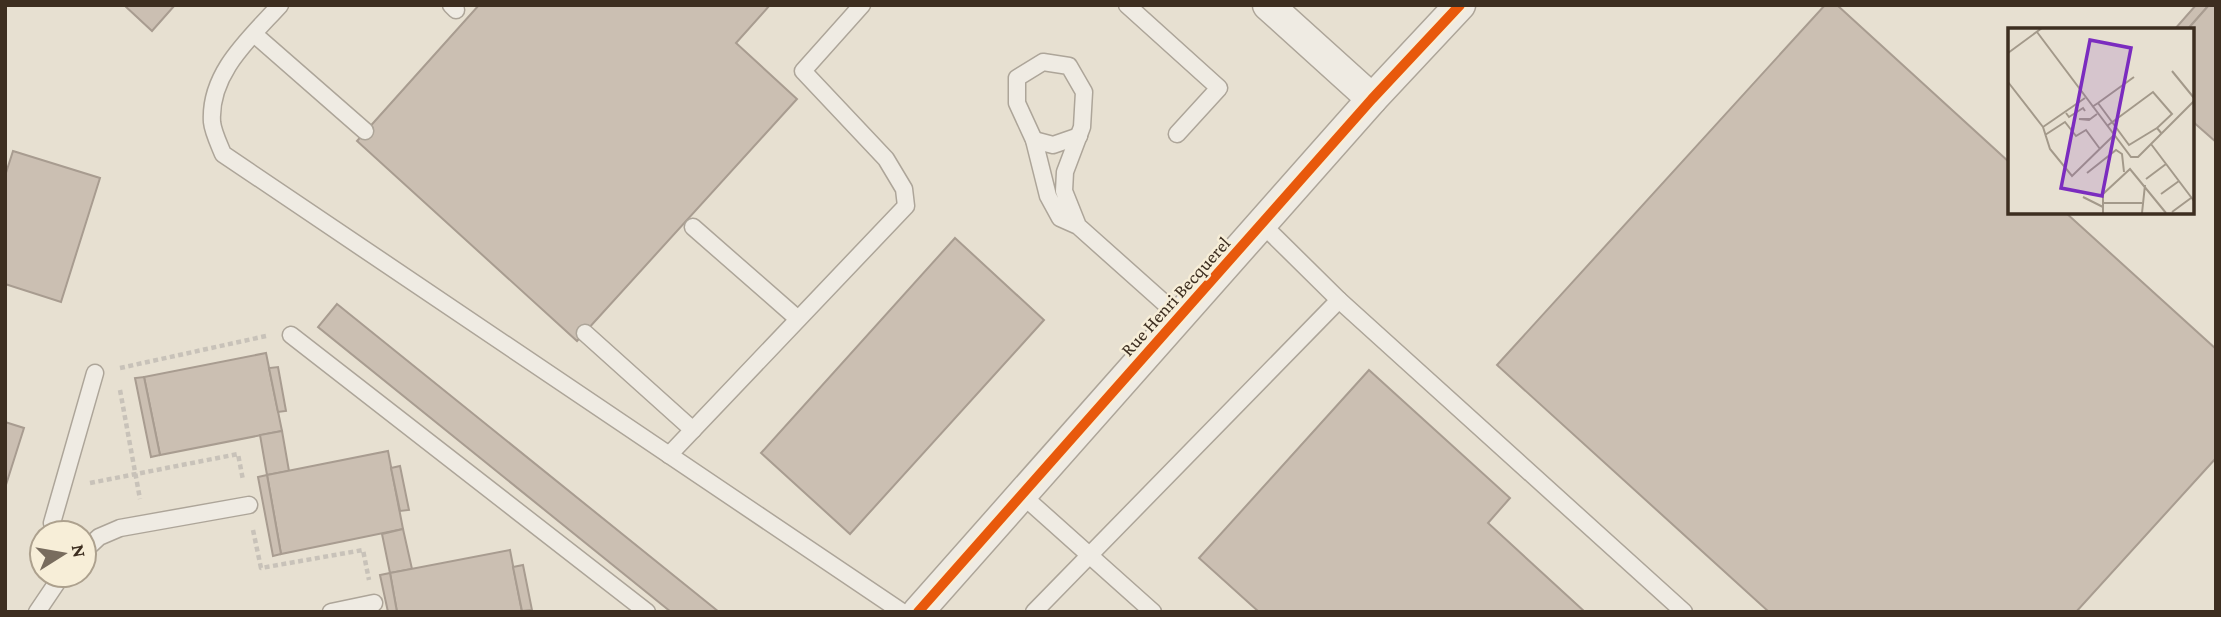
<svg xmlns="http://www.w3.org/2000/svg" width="2221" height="617" font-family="'Crimson Pro',serif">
<rect width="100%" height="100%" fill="#e7e0d1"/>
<g fill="#cbbfb2" stroke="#a89c90" stroke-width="2">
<polygon points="124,5 175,5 152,31"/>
<polygon points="479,5 770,5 736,43 797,99 577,341 357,141"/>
<polygon points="1825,5 1837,5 2009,162 2009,212 2065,212 2216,349 2216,458 2076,612 1769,612 1497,365"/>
<polygon points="2196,5 2209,5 2187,30 2174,30"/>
<polygon points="2209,5 2216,5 2216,142 2191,120 2191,30 2187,30"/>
<polygon points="13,151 100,178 61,302 5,284 5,176"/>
<polygon points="955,238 1044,320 850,534 761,453"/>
<polygon points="337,304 719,612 671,612 318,327"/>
<polygon points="266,353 282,431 160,455 144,377"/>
<polygon points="278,367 286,411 278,412 269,368"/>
<polygon points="1369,370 1510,498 1488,523 1585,612 1259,612 1199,558"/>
<polygon points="144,377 160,455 151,457 135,378"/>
<polygon points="5,422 24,428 5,488"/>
<polygon points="282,431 289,471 267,475 260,435"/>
<polygon points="388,451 403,529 281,554 267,475"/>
<polygon points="400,466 409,510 400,511 391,468"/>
<polygon points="267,475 281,554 273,556 258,477"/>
<polygon points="403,529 412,569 390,573 382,534"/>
<polygon points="510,550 522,612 397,612 390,573"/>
<polygon points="523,565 532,610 522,611 513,567"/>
<polygon points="390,573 397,612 388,612 380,575"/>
</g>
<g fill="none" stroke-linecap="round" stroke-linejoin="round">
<g stroke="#ada599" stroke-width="19">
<g id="lane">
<path d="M 280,5 C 250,38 209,73 212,122 C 213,132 219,144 223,154 L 902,612"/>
<polyline points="451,5 456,10"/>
<polyline points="1127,5 1219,88 1177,134"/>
<polyline points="254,34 365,131"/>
<polyline points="1034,140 1053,145 1079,136"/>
<polyline points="1078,226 1064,191 1065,172 1082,127 1084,92 1069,66 1043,62 1017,78 1017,103 1034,140 1048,196 1060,218 1078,226 1180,317"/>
<polyline points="693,227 798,319"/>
<polyline points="1339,300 1684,612"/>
<polyline points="585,333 693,430"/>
<polyline points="291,335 647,612"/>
<polyline points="669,455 906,206 904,189 886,159 803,71 862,5"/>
<polyline points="1022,495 1153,612"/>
<polyline points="56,533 52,523 95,373"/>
<polyline points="84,551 99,537 120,528 249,505"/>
<polyline points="37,612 62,575"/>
<polyline points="331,612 374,603"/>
<polyline points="1034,612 1339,300 1262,224"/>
</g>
</g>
<g stroke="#ada599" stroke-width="33">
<g id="street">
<polyline points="1268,5 1372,99"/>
<polyline points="918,612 1372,99 1460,5"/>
</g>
</g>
<g stroke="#c8c2b9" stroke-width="4.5" stroke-dasharray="5 3.5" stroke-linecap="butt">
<polyline points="120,368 266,336"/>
<polyline points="120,390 140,499"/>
<polyline points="90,483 238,454 243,480"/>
<polyline points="253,530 261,568 363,550 369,580"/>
</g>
<use href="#lane" stroke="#efebe3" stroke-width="16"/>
<use href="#street" stroke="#efebe3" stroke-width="30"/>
<g stroke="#f7eed8" stroke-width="15">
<polyline id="cycleway" points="918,612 1372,99 1460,5"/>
</g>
<use href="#cycleway" stroke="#e8590c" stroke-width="10"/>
</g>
<g text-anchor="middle" stroke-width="5" stroke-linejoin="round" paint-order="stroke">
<g font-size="19" fill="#3d2e20" stroke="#f7eed8">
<text transform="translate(1175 296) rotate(-48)" y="7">Rue Henri Becquerel</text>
</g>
</g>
<g transform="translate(2008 28)">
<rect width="186" height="186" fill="#e7e0d1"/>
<path fill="none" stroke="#a3998a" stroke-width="2" d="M 29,4 L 123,129 L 130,129 L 186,73M 0,25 L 34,0M 164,43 L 186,70M 0,54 L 35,99 L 77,70M 90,75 L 126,49M 84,79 L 90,75 L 121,117 L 149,100M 58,85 L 61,89 L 75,80 L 77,83M 82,91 L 71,91 L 81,92 L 89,86M 99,98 L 145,64 L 164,86 L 149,100 L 154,106M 35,99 L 42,121 L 64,148 L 105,108M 37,107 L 57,94 L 68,108 L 78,102 L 92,121M 143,116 L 186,173M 79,145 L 108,122 L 114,126 L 116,144M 138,151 L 158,136M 153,166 L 171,153M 75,169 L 95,179M 95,175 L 134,175M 164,184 L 183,170M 95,185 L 95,166 L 122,141 L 158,185M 134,185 L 137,157"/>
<path fill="#7b2cbf" fill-opacity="0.15" stroke="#7b2cbf" stroke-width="3.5" d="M 82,12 L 123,20 L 94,168 L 53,160 Z"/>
<rect width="186" height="186" fill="none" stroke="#3d2e20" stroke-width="3.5"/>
</g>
<rect width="2221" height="617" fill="none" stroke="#3d2e20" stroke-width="14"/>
<g transform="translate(63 554) rotate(79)"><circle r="33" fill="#f7eed8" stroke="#ada18e" stroke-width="2"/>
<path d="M0-5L12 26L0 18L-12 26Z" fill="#786c5e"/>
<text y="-10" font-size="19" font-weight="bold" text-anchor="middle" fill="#3d2e20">N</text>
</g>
</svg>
